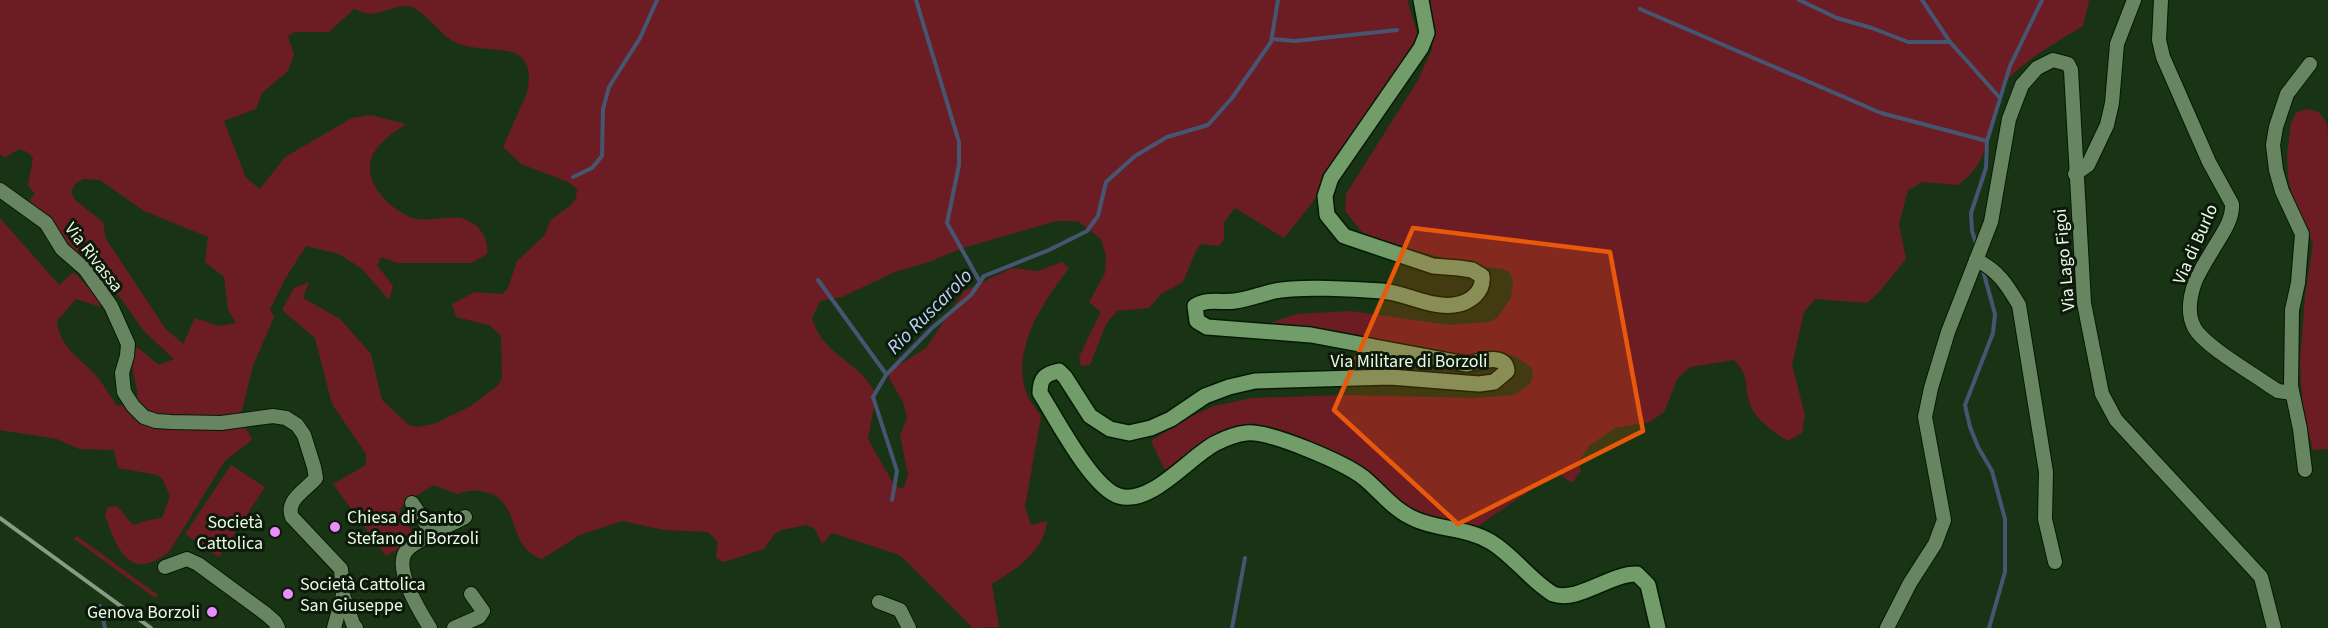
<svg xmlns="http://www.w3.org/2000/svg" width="2328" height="628" font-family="'Source Sans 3',sans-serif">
<rect width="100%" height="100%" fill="#193414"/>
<g fill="#6c1d23" fill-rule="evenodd">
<path d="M 0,0 L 1407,0 L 1418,36 C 1379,105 1335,178 1284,238 L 1235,208 L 1224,222 L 1224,240 L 1218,246 L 1201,244 L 1196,251 L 1183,282 L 1161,294 L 1149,308 L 1117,311 L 1106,324 L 1090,365 L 1081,366 L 1079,357 L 1101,312 L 1089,302 L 1105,273 L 1106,256 L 1101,239 L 1079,222 L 1071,221 L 1056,221 L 960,249 L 929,262 L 895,272 L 842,297 L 820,301 L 812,318 C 820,346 838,353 858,371 C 865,377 871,386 876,394 L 868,439 L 894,485 L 903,489 L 908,475 L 900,435 L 907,419 L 903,402 L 889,378 L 891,370 L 926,348 L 964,291 L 1012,268 L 1038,271 L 1062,262 L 1069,268 C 1044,301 1011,348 1026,392 C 1029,400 1036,409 1041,416 L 1025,507 L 1031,525 L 1047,521 C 1045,551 1015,570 992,584 L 999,627 L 973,628 L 904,559 L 897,554 L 832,533 L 822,544 L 815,529 L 807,525 L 781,530 L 774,535 L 764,549 L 724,562 L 716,558 L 718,542 L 708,532 L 664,530 L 622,521 L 580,535 L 542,559 C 508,549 520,503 489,493 C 476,489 470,490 457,494 L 434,485 L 404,503 L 400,511 L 416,539 L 386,556 L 333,484 L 366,465 L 366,454 L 332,404 L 315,338 L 282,310 L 294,288 L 309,282 L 303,298 L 340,319 L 371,354 L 382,400 L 409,425 L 417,427 L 434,424 L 471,406 L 497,386 L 502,379 L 501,336 L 489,325 L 456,317 L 452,304 L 475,292 L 502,294 L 508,288 L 517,261 L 544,236 L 551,220 L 571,205 L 576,198 L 577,189 L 568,182 L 521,164 L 503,147 L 527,93 C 540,31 481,60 451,40 C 439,32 425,12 412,7 C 400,3 384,13 371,14 C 366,14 359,11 354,9 L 329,32 L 295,32 L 288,36 L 294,54 L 288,71 L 262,93 L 256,109 L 224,121 L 246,178 L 260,189 L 285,157 L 352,118 L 371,115 L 406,124 C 394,132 376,144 371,159 C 364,185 391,210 413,218 C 429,223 448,214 464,219 C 479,224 489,238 487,254 L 472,263 L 397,263 L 381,257 L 377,265 L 393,286 L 389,300 L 361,268 L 339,254 L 306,246 L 285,279 L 270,309 L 274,317 L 253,366 L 240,418 L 252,439 C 243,448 233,453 224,462 L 169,552 C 128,583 117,548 105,515 L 108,507 L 117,506 L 133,525 L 149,520 L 162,518 L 170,496 L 163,480 L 158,475 L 118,468 L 114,450 L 79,449 L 57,439 L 0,430 L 0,218 L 59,285 L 74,272 L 99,299 L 101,307 L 76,299 L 57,321 C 59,349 83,359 98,378 C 105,387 111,397 117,406 L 134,402 L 138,395 L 131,362 L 137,347 L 159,365 L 174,359 L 144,331 L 120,297 L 102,282 L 27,203 L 35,194 L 28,185 L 33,158 L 27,152 L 19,149 L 4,158 L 0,154 ZM 83,179 L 100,180 L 144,211 L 208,237 L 205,262 L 224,277 L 228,310 L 236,323 L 219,326 L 195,318 L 183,344 L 165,328 L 106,239 L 103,222 L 75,200 L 71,192 L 75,184 Z"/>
<path d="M 1428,0 L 2089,0 L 2083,26 C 2057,42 2015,64 2000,91 C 1997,98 1996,107 1994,114 C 1985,146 1986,164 1958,185 L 1923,182 L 1908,190 L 1899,224 L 1906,259 L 1880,291 L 1867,303 L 1815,299 L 1804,312 L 1792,365 L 1805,415 L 1802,433 L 1788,441 C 1776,434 1754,418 1750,404 C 1743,383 1751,379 1734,360 L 1690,367 L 1678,378 L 1664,412 L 1650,422 L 1615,428 L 1589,446 L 1579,461 L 1581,471 L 1572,483 L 1557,472 L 1478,526 L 1428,516 L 1408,506 L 1362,471 L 1294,435 L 1248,424 L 1212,437 L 1165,470 L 1151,441 L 1181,421 L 1214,406 L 1252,398 L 1347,395 L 1474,398 L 1514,395 L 1529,385 L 1533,377 L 1532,368 L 1518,358 L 1511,355 L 1473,356 L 1426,353 L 1270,323 L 1296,314 L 1351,311 L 1449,325 L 1489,322 L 1497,318 L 1511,298 L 1513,280 L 1509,272 L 1502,269 L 1469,265 L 1366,237 L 1345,211 L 1346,194 L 1418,80 L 1432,49 L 1433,20 Z"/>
<polygon points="2306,109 2319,112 2327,124 2328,137 2328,449 2313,450 2303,412 2300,364 2305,296 2313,244 2294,202 2288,178 2287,156 2291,123 2296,113"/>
<polygon points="231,465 265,487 219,557 185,534"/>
<polygon points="77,536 158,595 155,598 74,539"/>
</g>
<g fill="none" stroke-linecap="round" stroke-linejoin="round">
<g stroke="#465672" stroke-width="4">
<polyline points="916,0 959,142 959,165 947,223 980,282"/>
<polyline points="1799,0 1837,18 1872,28 1908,42 1950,42"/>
<polyline points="1922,0 1950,42 2000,98"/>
<polyline points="1640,9 1881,113 1987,141"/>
<polyline points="1272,39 1295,41 1397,30"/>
<polyline points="573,177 592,168 602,156 603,109 609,87 640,38 657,0"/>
<polyline points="1977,246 1972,231 1971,213 1986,168 1987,141 2010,66 2042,0"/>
<polyline points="1982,267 1995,314 1993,333 1965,405 1970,427 1978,447 1992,471 2005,519 2005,572 1989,628"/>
<polyline points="818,280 886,374"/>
<polyline points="892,500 897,471 873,397 886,375 932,328 971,295 984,276 1049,250 1087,231 1098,216 1106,182 1135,156 1167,137 1208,125 1232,98 1271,42 1278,0"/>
<polyline points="100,606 105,628"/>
<polyline points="1232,628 1245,558"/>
</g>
<g stroke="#021b00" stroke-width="16">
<g id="street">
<path d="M 2161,0 L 2159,40 L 2163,57 L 2209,162 L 2232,204 C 2233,219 2223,233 2215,246 C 2208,258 2200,270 2195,282 C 2190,296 2187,313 2194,327 C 2203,345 2252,373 2270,386 L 2278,391 L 2292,393"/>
<polyline points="2075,174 2088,165 2107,125 2112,103 2117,44 2134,0"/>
<path d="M 0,190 L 46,223 L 62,249 L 85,269 L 111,306 L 128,344 L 127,356 L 122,373 L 124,392 L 133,406 L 144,417 L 156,421 L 171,422 L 221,423 L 273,416 L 286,418 L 297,425 L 304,435 L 314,467 L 316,478 C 306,490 285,500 292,517 L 341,569 L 343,595 L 334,628"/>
<path d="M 1976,260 C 1998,270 2007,285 2019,305 L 2046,472 L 2045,519 L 2055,562"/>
<polyline points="2305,470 2300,429 2291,386 2292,310 2298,283 2302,234 2282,191 2276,170 2273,145 2276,127 2287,94 2310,64"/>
<polyline points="412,503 433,534"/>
<polyline points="165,567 187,559 198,564 266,614 275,622 278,628"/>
<polyline points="343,595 353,624 356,628"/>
<polyline points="879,602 900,610 909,628"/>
<path d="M 430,628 C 420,612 392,567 407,550 C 416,540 452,524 465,517"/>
<polyline points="454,628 479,617 483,611 471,594"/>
<polyline points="1887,628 1910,583 1935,544 1944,520 1925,417 1931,388 1948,332 1991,222 2009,119 2022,85 2037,68 2053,60 2068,64 2071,70 2084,303 2102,394 2116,420 2261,577 2274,628"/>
</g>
</g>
<g stroke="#021b00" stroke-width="18">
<path id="secondary" d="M 1421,0 L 1427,33 L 1421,48 L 1331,178 L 1325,196 L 1327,215 L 1344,236 L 1433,266 L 1459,268 L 1472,270 L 1482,276 C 1484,292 1470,303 1454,305 C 1430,308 1406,293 1382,291 C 1356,289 1299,286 1275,291 C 1261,294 1249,299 1235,301 C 1221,303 1207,298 1195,306 L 1197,321 L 1207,327 L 1311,335 L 1466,364 C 1479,362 1506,352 1507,371 L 1494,382 L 1479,384 L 1390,377 L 1255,381 L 1229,387 L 1205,396 L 1171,419 L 1151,428 L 1129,433 L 1110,429 L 1090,416 L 1065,377 L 1059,371 C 1045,374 1040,378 1040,393 C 1056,418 1092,488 1119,496 C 1151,506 1190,456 1216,443 C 1224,439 1237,434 1246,433 C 1269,430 1345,463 1364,478 C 1382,493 1394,511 1417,520 C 1441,530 1468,528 1491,542 C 1514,556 1530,580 1553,594 C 1578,603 1611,573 1637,574 L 1648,585 L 1658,628"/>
</g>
<use href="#street" stroke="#678561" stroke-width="14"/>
<use href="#secondary" stroke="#729c6a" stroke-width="15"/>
<polyline stroke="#879d83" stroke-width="4" points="0,518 151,628"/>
</g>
<path fill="#e8590c" fill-opacity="0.2" stroke="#e8590c" stroke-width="4.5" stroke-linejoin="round" d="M 1413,228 L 1610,252 L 1643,431 L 1458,524 L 1334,410 Z"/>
<g fill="#ea8dfd" stroke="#0d190a" stroke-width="2">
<circle cx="335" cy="527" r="6"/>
<circle cx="275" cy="532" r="6"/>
<circle cx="288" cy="594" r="6"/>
<circle cx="212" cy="612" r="6"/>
</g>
<g text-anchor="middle" stroke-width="6" stroke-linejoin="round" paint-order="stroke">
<g font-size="18" fill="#eafbe6" stroke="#0d190a">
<text transform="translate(2195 244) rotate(-66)" y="6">Via di Burlo</text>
<text transform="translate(94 257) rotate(52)" y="6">Via Rivassa</text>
<text transform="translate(2064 260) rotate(-95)" y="6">Via Lago Figoi</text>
<text x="1409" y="367">Via Militare di Borzoli</text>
</g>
<g font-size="18" fill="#eafbe6" stroke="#0d190a" text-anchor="start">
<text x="347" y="523">Chiesa di Santo<tspan x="347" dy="21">Stefano di Borzoli</tspan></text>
<text x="263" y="528" text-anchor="end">Società<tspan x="263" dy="21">Cattolica</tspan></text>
<text x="300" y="590">Società Cattolica<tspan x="300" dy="21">San Giuseppe</tspan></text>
<text x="200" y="618" text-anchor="end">Genova Borzoli</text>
</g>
<g font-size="20" font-style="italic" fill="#bcd4fc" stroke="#0d190a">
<text transform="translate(929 311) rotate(-45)" y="7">Rio Ruscarolo</text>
</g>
</g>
</svg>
